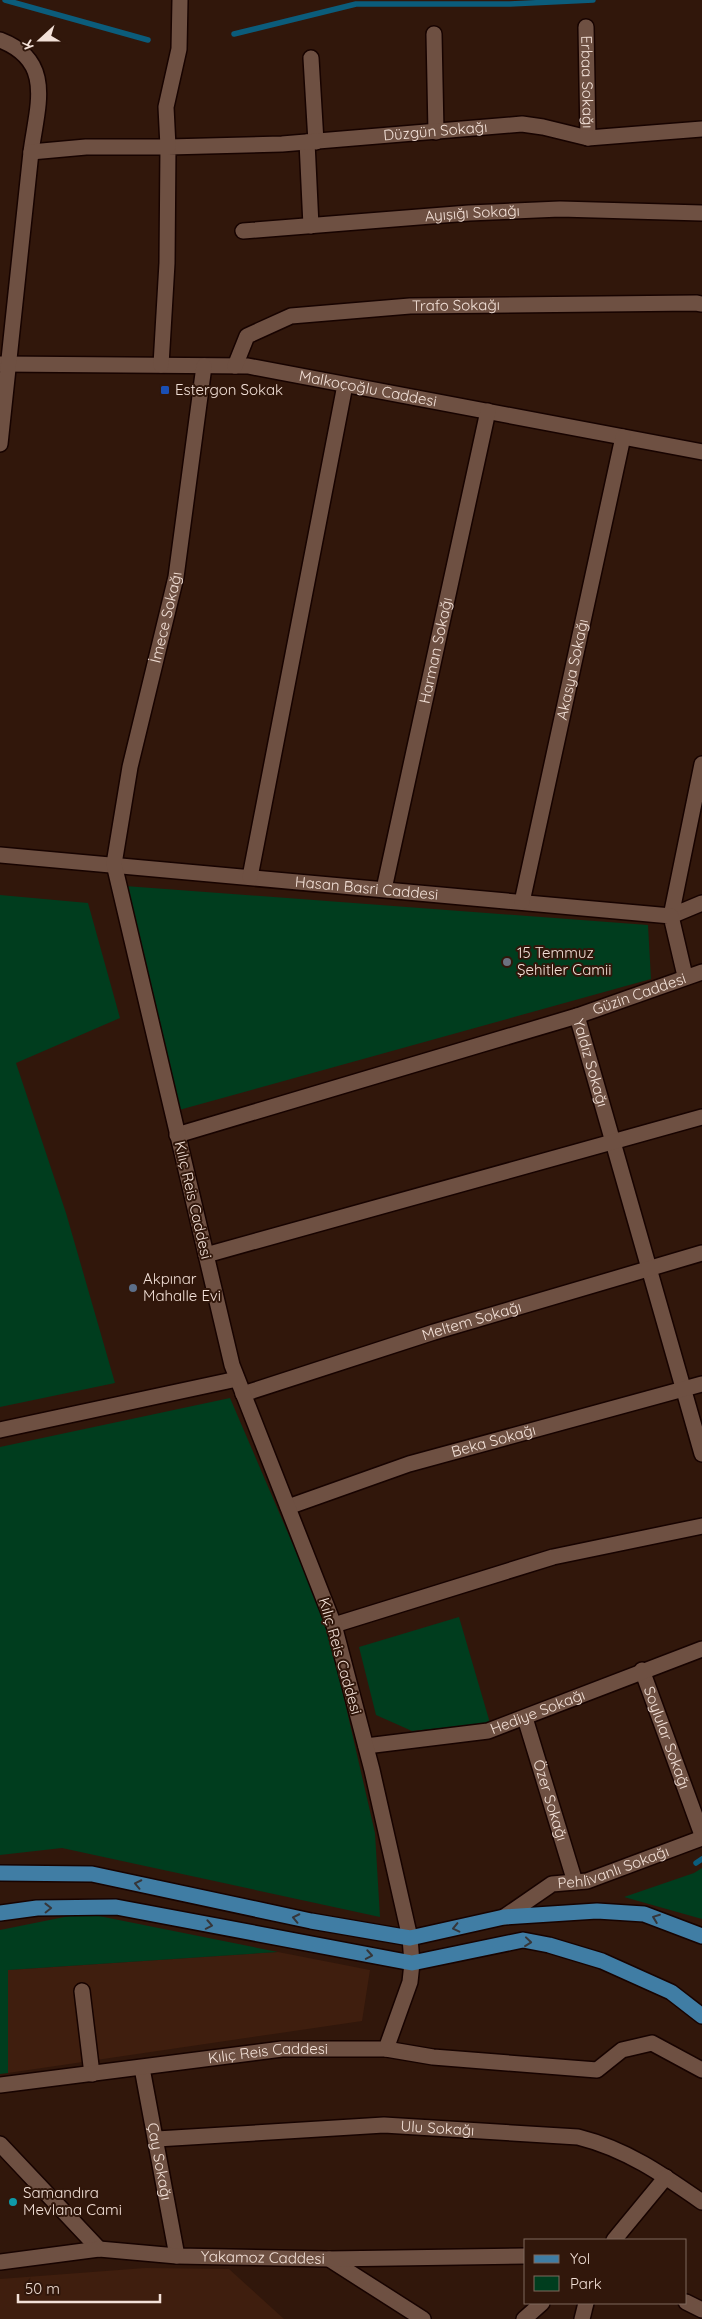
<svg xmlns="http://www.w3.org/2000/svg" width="702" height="2319" font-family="Quicksand,sans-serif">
<rect width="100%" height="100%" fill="#31170b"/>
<g fill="#3f1e0e">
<polygon points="278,1952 370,1970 362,2021 8,2073 8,1970"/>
<polygon points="145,2268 229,2269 284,2319 0,2319 0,2279"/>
</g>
<g fill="#003d1e">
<polygon points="125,886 648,925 651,979 179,1110"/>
<polygon points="0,895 88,903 120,1018 16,1063 66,1213 115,1383 0,1407"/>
<polygon points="230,1398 327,1624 375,1833 380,1917 62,1848 0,1855 0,1447"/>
<polygon points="459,1617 490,1723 412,1731 376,1715 359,1647"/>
<polygon points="702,1868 702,1919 624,1897 694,1873"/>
<polygon points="84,1913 278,1952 8,1970 8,2073 0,2074 0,1930"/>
</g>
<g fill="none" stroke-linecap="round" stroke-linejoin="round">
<g stroke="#0b5c7b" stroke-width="5.5">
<polyline points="5,0 148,40"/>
<polyline points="234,34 356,4 510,4 593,0"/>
<polyline points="696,1863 702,1859"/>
</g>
<g stroke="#170300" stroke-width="18">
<g id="minor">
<path id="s1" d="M 586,27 L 588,138"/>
<polyline points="434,34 436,132"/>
<path d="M 0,40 C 55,61 37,106 31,152"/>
<polyline points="311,58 316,142"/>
<polyline points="307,142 311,226"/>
<path id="s2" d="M 243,231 L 469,213 L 560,209 L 702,213"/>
<path id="s3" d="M 0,364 L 248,366 L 702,452"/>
<path id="s4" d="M 161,365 L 167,263 L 168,147 L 282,144 L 522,124 L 543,127 L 588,138 L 702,129"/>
<path id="s5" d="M 235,366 L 247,336 L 291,316 L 410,306 L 696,303 L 702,304"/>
<polyline points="0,444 31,152 86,147 168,147 166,107 179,49 180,0"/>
<polyline points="702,764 671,916 702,903"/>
<path id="s6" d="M 0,855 L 671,916 L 685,976"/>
<polyline points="250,877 345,385"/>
<path id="s7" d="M 384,889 L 488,411"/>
<path id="s8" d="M 522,902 L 623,437"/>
<path id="s9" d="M 577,1016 L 702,972"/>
<path id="s10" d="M 177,1135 L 577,1016 L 702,1454"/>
<polyline points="206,1255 702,1117"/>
<path id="s11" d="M 243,1394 L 434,1332 L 702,1253"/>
<polyline points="0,1430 237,1379"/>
<path id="s12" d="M 288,1507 L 409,1464 L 702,1384"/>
<polyline points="334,1625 553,1557 702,1526"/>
<path id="s13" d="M 642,1670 L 702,1835"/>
<path id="s14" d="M 525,1718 L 575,1882"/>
<path id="s15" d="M 366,1746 L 488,1731 L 702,1649"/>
<path id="s16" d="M 504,1917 L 552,1884 L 587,1881 L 702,1838"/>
<polyline points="82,1991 92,2074"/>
<polyline points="386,2049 433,2057 597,2070 622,2050 652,2043 702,2070"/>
<path id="s17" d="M 142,2068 L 177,2256"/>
<path id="s18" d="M 0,2085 L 282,2049 L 386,2049 L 410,1982 L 412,1963 L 410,1938 L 372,1770 L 334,1625 L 232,1365 L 114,864 L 130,767 L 176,577 L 204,366"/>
<path id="s19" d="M 157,2139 L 384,2125 L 578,2137 C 626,2149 662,2174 702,2202"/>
<polyline points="0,2144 99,2249"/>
<polyline points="614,2240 666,2177"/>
<polyline points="329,2259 423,2319"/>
<path id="s20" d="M 0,2262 L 99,2249 L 177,2256 L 329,2259 L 526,2256"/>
<polyline points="686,2302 702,2310"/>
<polyline points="524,2319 542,2303"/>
<polyline points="582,2319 586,2303"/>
</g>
</g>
<g stroke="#170300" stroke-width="18">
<g id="major">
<polyline points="0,1873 92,1874 311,1921 410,1938 504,1917 597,1911 644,1914 702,1936"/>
<polyline points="0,1913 37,1908 116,1907 412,1963 523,1940 549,1945 602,1961 671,1992 702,2016"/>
</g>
</g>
<use href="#minor" stroke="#6e5042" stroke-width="15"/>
<use href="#major" stroke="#407da4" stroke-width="15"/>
</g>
<defs><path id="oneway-chevron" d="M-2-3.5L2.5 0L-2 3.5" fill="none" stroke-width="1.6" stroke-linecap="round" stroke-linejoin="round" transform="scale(1.25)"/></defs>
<g stroke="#363639">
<use href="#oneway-chevron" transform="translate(138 1884) rotate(-168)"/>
<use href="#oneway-chevron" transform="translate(48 1908) rotate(-1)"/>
<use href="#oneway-chevron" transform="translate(296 1918) rotate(-168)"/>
<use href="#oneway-chevron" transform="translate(656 1918) rotate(-159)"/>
<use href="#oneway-chevron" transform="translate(209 1925) rotate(11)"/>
<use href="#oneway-chevron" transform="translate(456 1928) rotate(167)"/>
<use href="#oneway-chevron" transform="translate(528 1942) rotate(6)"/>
<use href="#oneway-chevron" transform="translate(369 1955) rotate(10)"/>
</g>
<rect fill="#1a4fb4" stroke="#31170b" stroke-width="2" x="160" y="385" width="10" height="10" rx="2.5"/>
<circle fill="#6b7280" stroke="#31170b" stroke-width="2" cx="507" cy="962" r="5"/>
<circle fill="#5c6f8a" stroke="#31170b" stroke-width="2" cx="133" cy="1288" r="5"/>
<circle fill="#0f9aa8" stroke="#31170b" stroke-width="2" cx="13" cy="2202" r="5"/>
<g text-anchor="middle" stroke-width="4" stroke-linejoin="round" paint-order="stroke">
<g font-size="15" fill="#f3e1d8" stroke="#31170b">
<text dy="5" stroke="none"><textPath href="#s1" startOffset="55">Erbaa Sokağı</textPath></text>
<text dy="5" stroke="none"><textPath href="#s4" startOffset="486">Düzgün Sokağı</textPath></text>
<text dy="5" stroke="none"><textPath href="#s2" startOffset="230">Ayışığı Sokağı</textPath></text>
<text dy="5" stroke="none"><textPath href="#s5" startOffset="246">Trafo Sokağı</textPath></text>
<text dy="5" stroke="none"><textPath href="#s3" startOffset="370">Malkoçoğlu Caddesi</textPath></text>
<text dy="5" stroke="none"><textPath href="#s18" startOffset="1872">İmece Sokağı</textPath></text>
<text dy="5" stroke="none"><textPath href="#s7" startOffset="244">Harman Sokağı</textPath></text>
<text dy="5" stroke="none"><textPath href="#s8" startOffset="238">Akasya Sokağı</textPath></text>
<text dy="5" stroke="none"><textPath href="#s6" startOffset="368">Hasan Basri Caddesi</textPath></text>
<text dy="5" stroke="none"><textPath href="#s9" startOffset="66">Güzin Caddesi</textPath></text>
<text dy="5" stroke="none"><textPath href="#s10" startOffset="466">Yaldız Sokağı</textPath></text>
<text transform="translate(193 1200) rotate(77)" y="5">Kılıç Reis Caddesi</text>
<text dy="5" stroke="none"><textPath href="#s11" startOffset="240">Meltem Sokağı</textPath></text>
<text dy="5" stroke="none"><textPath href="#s12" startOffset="216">Beka Sokağı</textPath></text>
<text transform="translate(340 1656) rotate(74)" y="5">Kılıç Reis Caddesi</text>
<text dy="5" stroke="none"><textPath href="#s15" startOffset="176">Hediye Sokağı</textPath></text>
<text dy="5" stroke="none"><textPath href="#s13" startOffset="72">Soylular Sokağı</textPath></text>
<text dy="5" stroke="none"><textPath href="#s14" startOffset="86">Özer Sokağı</textPath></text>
<text dy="5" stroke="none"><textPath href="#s16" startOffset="122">Pehlivanlı Sokağı</textPath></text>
<text dy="5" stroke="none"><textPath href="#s18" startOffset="270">Kılıç Reis Caddesi</textPath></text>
<text dy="5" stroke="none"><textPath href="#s19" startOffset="281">Ulu Sokağı</textPath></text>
<text dy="5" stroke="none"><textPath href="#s17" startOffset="95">Çay Sokağı</textPath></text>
<text dy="5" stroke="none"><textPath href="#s20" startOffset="264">Yakamoz Caddesi</textPath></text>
</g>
<g font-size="15" fill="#f3e1d8" stroke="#31170b" text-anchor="start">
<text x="175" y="395">Estergon Sokak</text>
<text x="517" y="958">15 Temmuz<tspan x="517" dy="17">Şehitler Camii</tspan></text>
<text x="143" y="1284">Akpınar<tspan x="143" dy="17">Mahalle Evi</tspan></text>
<text x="23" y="2198">Samandıra<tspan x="23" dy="17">Mevlana Cami</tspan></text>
</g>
</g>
<rect x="524" y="2239" width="162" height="65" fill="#31170b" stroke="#7f685d"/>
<rect x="534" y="2255" width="25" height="8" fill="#407da4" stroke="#7f685d"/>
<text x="570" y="2264" font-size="15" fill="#f3e1d8">Yol</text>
<rect x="534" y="2276" width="25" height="15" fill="#003d1e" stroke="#7f685d"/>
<text x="570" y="2289" font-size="15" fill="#f3e1d8">Park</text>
<g transform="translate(40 40) rotate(249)" stroke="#31170b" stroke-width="4" paint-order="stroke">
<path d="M0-4L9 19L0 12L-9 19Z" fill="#f3e1d8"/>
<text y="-8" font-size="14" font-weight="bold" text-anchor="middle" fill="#f3e1d8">K</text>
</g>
<path d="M18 2294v8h142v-8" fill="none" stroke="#f3e1d8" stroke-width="2.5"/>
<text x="25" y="2294" font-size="15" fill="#f3e1d8" stroke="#31170b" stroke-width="4" paint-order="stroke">50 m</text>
</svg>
